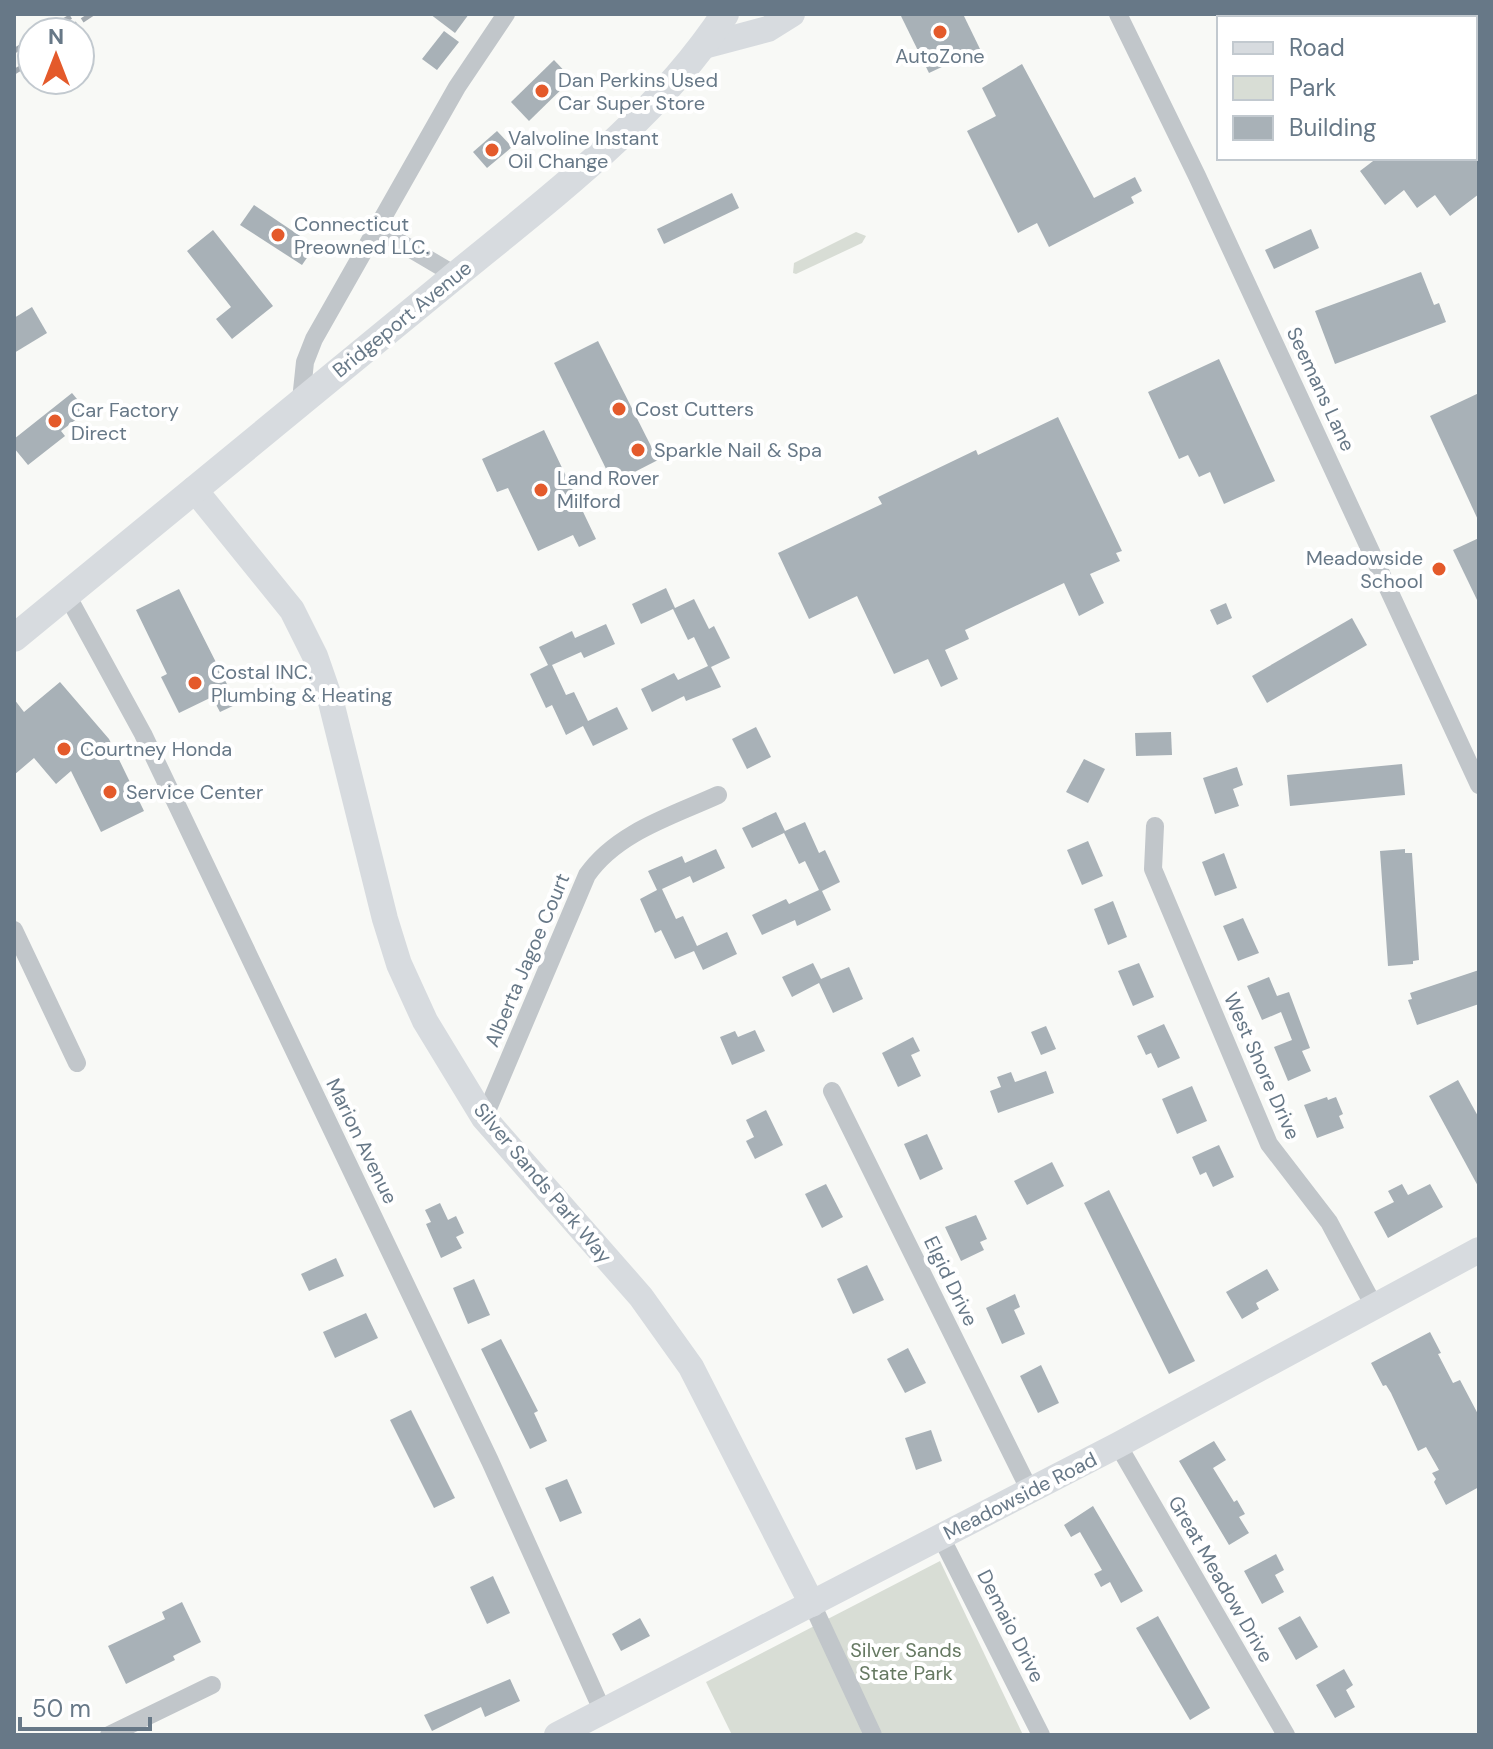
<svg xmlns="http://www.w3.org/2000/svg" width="1493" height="1749" font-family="'DM Sans',sans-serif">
<rect width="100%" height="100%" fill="#f8f9f6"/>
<g fill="#d8ddd5">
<polygon points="856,232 866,236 862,243 796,274 793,273 794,263"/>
<polygon points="940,1561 1023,1735 732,1735 706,1682"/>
</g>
<g fill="#a8b1b7">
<polygon points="430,14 469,14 455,33"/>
<polygon points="900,14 963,14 980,49 929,73"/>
<polygon points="444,31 459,42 437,70 422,59"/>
<polygon points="554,60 572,79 529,121 511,102"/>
<polygon points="1022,64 1094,198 1135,177 1142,191 1131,197 1134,203 1049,247 1037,223 1018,233 967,131 996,116 982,88"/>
<polygon points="497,131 512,147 487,168 473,152"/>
<polygon points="1377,158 1479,158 1479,194 1450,216 1435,195 1417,208 1404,190 1385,205 1360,171"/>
<polygon points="732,193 739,208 664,244 657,229"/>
<polygon points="254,205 315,246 302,265 240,225"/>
<polygon points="1311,229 1319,248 1274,269 1265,250"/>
<polygon points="213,230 273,306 232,339 216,319 231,307 187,251"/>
<polygon points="1421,272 1434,305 1439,303 1446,322 1335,364 1315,311"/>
<polygon points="32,307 47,333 14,353 14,318"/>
<polygon points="598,341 658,460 613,483 554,363"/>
<polygon points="1219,359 1275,481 1224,504 1210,472 1199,477 1188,455 1179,459 1148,392"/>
<polygon points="72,393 87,411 61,431 65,436 28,465 14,448 14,439"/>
<polygon points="1479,393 1479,522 1430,416"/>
<polygon points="1058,417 1122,551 1116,553 1120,561 1090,574 1104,603 1079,616 1064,583 965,630 969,639 945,650 958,679 941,687 928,659 894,674 857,596 809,619 778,553 882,504 878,497 976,450 978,455"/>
<polygon points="544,430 596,539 579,547 573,535 538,551 508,488 497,492 482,459"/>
<polygon points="1479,538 1479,604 1453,550"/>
<polygon points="666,588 675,608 694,599 709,629 714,626 730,658 711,667 721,687 686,701 684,696 652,712 641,689 674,673 678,680 708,666 694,637 688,640 673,609 641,624 632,604"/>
<polygon points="179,589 237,704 220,712 212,697 179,713 161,677 167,674 136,610"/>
<polygon points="1226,603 1232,618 1217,625 1210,610"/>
<polygon points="1352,618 1367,645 1267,703 1252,676"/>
<polygon points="606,624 615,644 584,658 581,652 552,665 566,695 574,692 588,721 617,707 628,729 593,746 583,726 566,735 552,705 546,708 530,674 548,665 539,647 572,631 575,638"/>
<polygon points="60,682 109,739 144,811 101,832 71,771 56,784 34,758 14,775 14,699 24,712"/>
<polygon points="756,727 771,757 747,769 732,739"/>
<polygon points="1171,732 1172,755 1136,756 1135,733"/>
<polygon points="1084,759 1105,769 1088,803 1066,792"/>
<polygon points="1402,764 1405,795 1290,806 1287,775"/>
<polygon points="1237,767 1243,785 1233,789 1239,806 1215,814 1203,778"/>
<polygon points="776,812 785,831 805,822 819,853 825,850 840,882 822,891 831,910 797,926 795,920 762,935 752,915 786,899 789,904 819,890 805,861 799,864 784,833 752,848 742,828"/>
<polygon points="1088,841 1103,876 1082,885 1067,850"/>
<polygon points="716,849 725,868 693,883 690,876 662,889 676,919 683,916 697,946 727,932 737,954 703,970 694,951 675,959 661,930 655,933 640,899 657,890 648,871 682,856 685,863"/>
<polygon points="1405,849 1405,853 1412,853 1419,960 1413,961 1413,964 1388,966 1380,851"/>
<polygon points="1224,853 1237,888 1215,896 1202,862"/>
<polygon points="1113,901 1127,937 1108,945 1094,909"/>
<polygon points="1243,918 1259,953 1238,961 1223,926"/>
<polygon points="813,963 821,979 849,967 863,999 833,1013 819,983 792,997 782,977"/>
<polygon points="1139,963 1154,997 1133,1006 1118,971"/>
<polygon points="1479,970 1479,1004 1417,1025 1408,1000 1412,999 1410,993"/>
<polygon points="1269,977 1277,996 1289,992 1310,1048 1302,1051 1311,1071 1288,1081 1274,1047 1292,1040 1281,1012 1262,1020 1247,986"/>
<polygon points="1164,1024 1180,1058 1158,1068 1151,1053 1146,1055 1137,1036"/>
<polygon points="1046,1026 1056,1049 1041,1055 1031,1032"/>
<polygon points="755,1030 765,1051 732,1065 720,1037 735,1031 738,1037"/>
<polygon points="913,1037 920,1051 911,1055 921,1076 898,1087 882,1053"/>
<polygon points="1046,1071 1054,1093 998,1113 990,1091 1001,1087 997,1077 1011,1072 1015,1082"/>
<polygon points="1458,1080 1479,1118 1479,1188 1429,1096"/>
<polygon points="1192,1086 1207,1121 1177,1134 1162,1099"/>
<polygon points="1327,1097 1328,1100 1336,1097 1343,1114 1339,1116 1344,1128 1317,1138 1304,1105"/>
<polygon points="766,1110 783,1145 755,1159 746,1141 754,1137 746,1120"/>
<polygon points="927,1134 943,1169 920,1180 904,1144"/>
<polygon points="1219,1145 1234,1177 1213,1187 1206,1172 1200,1175 1192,1157"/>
<polygon points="1052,1162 1064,1186 1027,1205 1014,1181"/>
<polygon points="826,1184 843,1217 822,1228 805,1194"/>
<polygon points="1402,1184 1408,1195 1430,1184 1443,1207 1388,1238 1374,1212 1394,1202 1388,1191"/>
<polygon points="1109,1190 1195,1361 1169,1374 1084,1203"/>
<polygon points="440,1203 448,1220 456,1216 464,1233 456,1237 462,1248 441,1258 426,1224 431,1222 425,1210"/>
<polygon points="976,1215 987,1239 980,1242 984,1250 961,1261 945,1227"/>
<polygon points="336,1258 344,1276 309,1291 301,1274"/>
<polygon points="867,1265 884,1300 853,1314 837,1279"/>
<polygon points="1267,1269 1279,1290 1256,1303 1259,1309 1242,1319 1226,1292"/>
<polygon points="474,1279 490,1315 468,1324 453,1288"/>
<polygon points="1015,1294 1020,1307 1014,1310 1025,1334 1002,1344 986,1308"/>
<polygon points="366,1313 378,1338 335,1358 323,1332"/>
<polygon points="1430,1332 1441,1353 1438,1354 1453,1383 1460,1380 1479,1416 1479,1487 1446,1505 1434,1482 1436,1479 1432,1473 1439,1470 1426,1447 1418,1451 1391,1393 1386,1385 1383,1386 1371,1363"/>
<polygon points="501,1339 538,1411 534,1413 547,1441 530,1449 481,1349"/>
<polygon points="908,1348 926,1383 905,1393 887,1359"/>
<polygon points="1041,1365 1059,1403 1038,1413 1020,1376"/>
<polygon points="411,1410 455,1498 434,1508 390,1420"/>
<polygon points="931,1430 942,1461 916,1470 905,1438"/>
<polygon points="1214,1441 1226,1460 1213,1468 1234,1502 1237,1500 1245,1514 1239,1517 1249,1533 1229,1545 1179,1461"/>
<polygon points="567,1479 582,1513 560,1522 545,1488"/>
<polygon points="1093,1506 1143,1591 1121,1603 1110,1582 1101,1587 1094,1574 1102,1570 1080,1532 1071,1537 1064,1525"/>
<polygon points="1276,1554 1284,1570 1275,1575 1284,1592 1262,1604 1244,1571"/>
<polygon points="493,1576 510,1613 487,1624 470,1587"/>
<polygon points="182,1602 201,1642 173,1656 175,1660 126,1684 108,1646 165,1619 162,1612"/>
<polygon points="1158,1616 1210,1708 1190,1720 1136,1628"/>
<polygon points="1300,1616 1318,1647 1296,1660 1278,1628"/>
<polygon points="640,1618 650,1636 621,1651 612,1634"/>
<polygon points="1344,1669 1353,1685 1346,1690 1355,1707 1335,1718 1316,1685"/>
<polygon points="510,1679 520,1701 485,1717 481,1707 432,1731 424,1715"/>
</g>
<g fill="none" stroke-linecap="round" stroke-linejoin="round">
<g stroke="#c1c6ca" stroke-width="18">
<polyline points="1118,14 1197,176 1479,785"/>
<polyline points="377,229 455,275"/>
<polyline points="301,400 305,362 314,339 457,87 506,14"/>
<polyline points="67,595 143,734 490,1461 603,1712"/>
<polyline points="1155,826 1153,869 1269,1144 1329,1222 1374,1306"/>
<polyline points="14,930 77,1063"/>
<polyline points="832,1091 1030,1491"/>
<path d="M 484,1118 L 587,875 C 617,832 672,816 718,795"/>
<polyline points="1118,1445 1286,1735"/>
<polyline points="941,1537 1041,1735"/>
<polyline points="812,1604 873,1735"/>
<polyline points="109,1735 212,1685"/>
</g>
<g stroke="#d7dbdf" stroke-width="26">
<polyline points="704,46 768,29 792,14"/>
<polyline points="194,489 292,610 315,656 331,702 385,919 399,964 425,1021 484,1118 641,1297 691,1367 812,1604"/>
<polyline points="557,1735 1118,1445 1479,1250"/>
</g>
<path stroke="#d7dbdf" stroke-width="28" d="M 14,638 C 156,522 298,406 439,289 C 540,205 652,125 725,14"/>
<g stroke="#a2a9af" stroke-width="5" stroke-dasharray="12 6" stroke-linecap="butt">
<polyline points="67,30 92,14"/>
<polyline points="45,32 75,14"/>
<polyline points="14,51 32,40"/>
<polyline points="14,72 32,61"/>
</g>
</g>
<g fill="#e45a2b" stroke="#fff" stroke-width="3">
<circle cx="940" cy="32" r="8"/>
<circle cx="542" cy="91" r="8"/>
<circle cx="492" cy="150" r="8"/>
<circle cx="278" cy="235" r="8"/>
<circle cx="619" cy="409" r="8"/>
<circle cx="55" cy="421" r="8"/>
<circle cx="638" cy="450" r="8"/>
<circle cx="541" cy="490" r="8"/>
<circle cx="1439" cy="569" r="8"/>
<circle cx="195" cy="683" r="8"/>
<circle cx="64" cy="749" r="8"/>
<circle cx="110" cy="792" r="8"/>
</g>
<g text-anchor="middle" stroke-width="8" stroke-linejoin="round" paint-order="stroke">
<g font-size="20" fill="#677887" stroke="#fff" text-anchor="start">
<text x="940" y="63" text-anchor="middle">AutoZone</text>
<text x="558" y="87">Dan Perkins Used<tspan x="558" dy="23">Car Super Store</tspan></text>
<text x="508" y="145">Valvoline Instant<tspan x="508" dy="23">Oil Change</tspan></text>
<text x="294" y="231">Connecticut<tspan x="294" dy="23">Preowned LLC.</tspan></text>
<text x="635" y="416">Cost Cutters</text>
<text x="71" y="417">Car Factory<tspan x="71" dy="23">Direct</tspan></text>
<text x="654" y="457">Sparkle Nail &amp; Spa</text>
<text x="557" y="485">Land Rover<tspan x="557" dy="23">Milford</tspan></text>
<text x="1423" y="565" text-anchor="end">Meadowside<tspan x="1423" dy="23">School</tspan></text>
<text x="211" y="679">Costal INC.<tspan x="211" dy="23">Plumbing &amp; Heating</tspan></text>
<text x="80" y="756">Courtney Honda</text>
<text x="126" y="799">Service Center</text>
</g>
<g font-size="20" fill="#677887" stroke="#fff">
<text transform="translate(402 319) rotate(-39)" y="7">Bridgeport Avenue</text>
<text transform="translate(1321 389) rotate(65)" y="7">Seemans Lane</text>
<text transform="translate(527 960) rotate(-67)" y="7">Alberta Jagoe Court</text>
<text transform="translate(1262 1066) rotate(66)" y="7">West Shore Drive</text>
<text transform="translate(362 1141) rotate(64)" y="7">Marion Avenue</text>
<text transform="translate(543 1183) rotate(50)" y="7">Silver Sands Park Way</text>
<text transform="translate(951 1281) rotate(64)" y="7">Elgid Drive</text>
<text transform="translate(1020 1496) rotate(-27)" y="7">Meadowside Road</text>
<text transform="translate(1221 1579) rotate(60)" y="7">Great Meadow Drive</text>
<text transform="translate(1011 1626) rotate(63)" y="7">Demaio Drive</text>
</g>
<g font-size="20" fill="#667962" stroke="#fff">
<text x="906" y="1657">Silver Sands<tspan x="906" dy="23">State Park</tspan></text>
</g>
</g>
<rect width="1493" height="1749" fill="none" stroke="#677887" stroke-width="32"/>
<rect x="1217" y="16" width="260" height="144" fill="#ffffff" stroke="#c2c9cf" stroke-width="2"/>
<rect x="1233" y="42" width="40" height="12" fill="#d7dbdf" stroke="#c2c9cf" stroke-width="2"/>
<text x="1289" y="56" font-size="24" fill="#677887">Road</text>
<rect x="1233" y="76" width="40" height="24" fill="#d8ddd5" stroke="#c2c9cf" stroke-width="2"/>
<text x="1289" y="96" font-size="24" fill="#677887">Park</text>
<rect x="1233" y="116" width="40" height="24" fill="#a8b1b7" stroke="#c2c9cf" stroke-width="2"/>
<text x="1289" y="136" font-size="24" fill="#677887">Building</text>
<g transform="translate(56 56)"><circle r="38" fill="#ffffff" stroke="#c2c9cf" stroke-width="2"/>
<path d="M0-6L14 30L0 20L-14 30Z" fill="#e45a2b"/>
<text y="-12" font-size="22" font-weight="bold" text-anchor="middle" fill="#677887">N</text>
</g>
<path d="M20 1717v12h130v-12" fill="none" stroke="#677887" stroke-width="4"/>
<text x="32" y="1717" font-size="24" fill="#677887" stroke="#ffffff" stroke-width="6" paint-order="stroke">50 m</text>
</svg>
